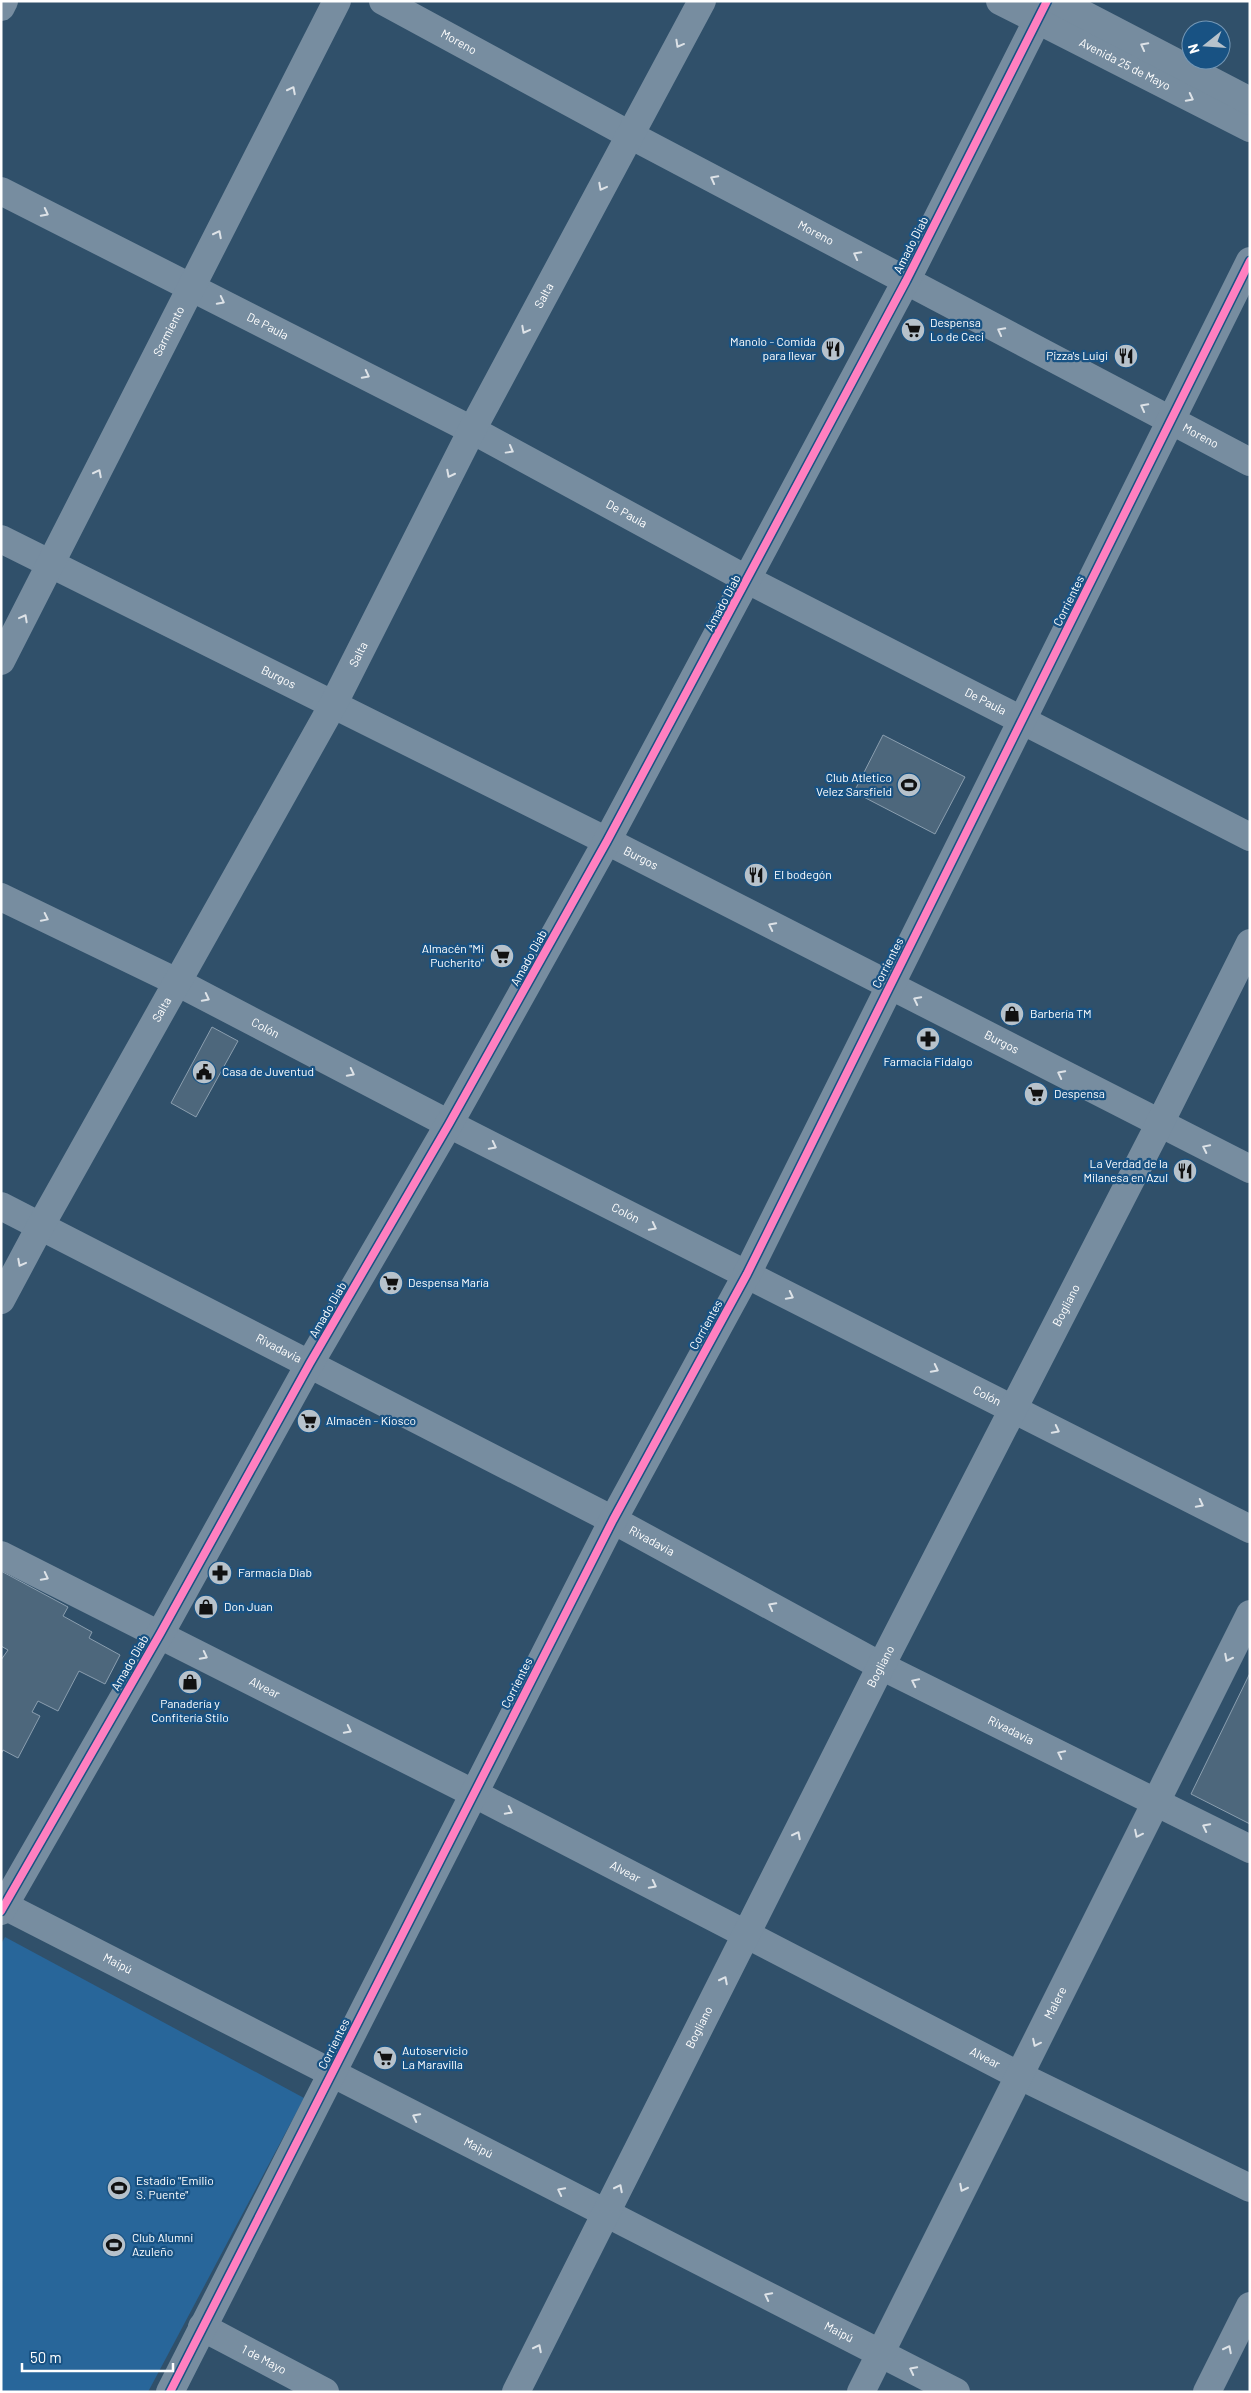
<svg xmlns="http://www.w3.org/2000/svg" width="1251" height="2393" font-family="Barlow,sans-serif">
<rect width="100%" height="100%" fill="#30506a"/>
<polygon fill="#28669a" points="5,1937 304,2098 148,2392 1,2392 1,1944"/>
<g fill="#4d677c" stroke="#8a9eaf">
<polygon points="883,735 965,777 935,834 854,792"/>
<polygon points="212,1027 238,1041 196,1117 171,1103"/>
<polygon points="1,1571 68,1607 63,1616 92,1632 89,1638 120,1655 105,1684 79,1671 58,1711 38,1701 32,1712 40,1716 18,1758 3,1750 1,1754 1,1660 8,1650 1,1646"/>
<polygon points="1250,1673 1250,1824 1191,1794"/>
</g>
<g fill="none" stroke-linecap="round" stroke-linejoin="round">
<g stroke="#778da0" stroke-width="28">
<path id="s1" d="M 383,1 L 630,135 L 1250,462"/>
<polyline points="1,7 4,1"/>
<path id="s2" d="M 1,191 L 472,430 L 748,580 L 1250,837"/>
<path id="s3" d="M 1,539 L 607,841 L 1250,1169"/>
<path id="s4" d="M 1,661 L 337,1"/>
<path id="s5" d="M 1,897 L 177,982 L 449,1124 L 1250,1529"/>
<path id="s6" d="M 1,1206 L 613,1520 L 881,1666 L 1250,1849"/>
<path id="s7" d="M 1,1300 L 41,1225 L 334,703 L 472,430 L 702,1"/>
<path id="s8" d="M 1,1555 L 473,1793 L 1020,2076 L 1250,2188"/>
<path id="s9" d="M 1,1904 L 956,2392"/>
<polyline points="1,1911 160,1634 310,1363 449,1124 607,841 906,281 1047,1"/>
<path id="s10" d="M 202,2327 L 325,2392"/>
<polyline points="170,2392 613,1520 747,1274 1250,261"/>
<path id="s11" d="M 516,2392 L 881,1666 L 1159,1125 L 1250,943"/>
<path id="s12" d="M 861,2392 L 1250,1614"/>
<polyline points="1207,2392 1250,2306"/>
</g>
<g stroke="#768c9f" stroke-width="28">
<path id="s13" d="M 1000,1 L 1250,128"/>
<polyline points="1058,1 1250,101"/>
</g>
<g stroke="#185283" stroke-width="11">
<g id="cycleway">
<polyline points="1,1911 160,1634 310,1363 449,1124 607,841 906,281 1047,1"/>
<polyline points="170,2392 613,1520 747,1274 1250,261"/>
</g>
</g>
<use href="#cycleway" stroke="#ff80c0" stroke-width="8"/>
</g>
<defs><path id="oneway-chevron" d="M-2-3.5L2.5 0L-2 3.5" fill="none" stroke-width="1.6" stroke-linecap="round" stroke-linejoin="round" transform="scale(1.25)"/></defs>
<g stroke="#dde2e7">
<use href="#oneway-chevron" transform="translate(679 44) rotate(119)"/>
<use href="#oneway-chevron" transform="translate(1144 46) rotate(-152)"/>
<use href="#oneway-chevron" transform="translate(292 90) rotate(-63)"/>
<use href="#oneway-chevron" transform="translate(1190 98) rotate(27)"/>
<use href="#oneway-chevron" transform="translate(714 179) rotate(-152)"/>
<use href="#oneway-chevron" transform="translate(602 187) rotate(118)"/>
<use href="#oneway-chevron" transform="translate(45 213) rotate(27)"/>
<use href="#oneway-chevron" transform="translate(218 234) rotate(-63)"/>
<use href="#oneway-chevron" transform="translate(857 255) rotate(-152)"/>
<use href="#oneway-chevron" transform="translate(221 301) rotate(27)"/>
<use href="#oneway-chevron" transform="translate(525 330) rotate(118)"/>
<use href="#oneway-chevron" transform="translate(1001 331) rotate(-152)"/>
<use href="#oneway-chevron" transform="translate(366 375) rotate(27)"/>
<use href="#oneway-chevron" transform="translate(1144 407) rotate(-152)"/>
<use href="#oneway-chevron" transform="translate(510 450) rotate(29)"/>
<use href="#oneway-chevron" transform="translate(98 473) rotate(-63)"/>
<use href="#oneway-chevron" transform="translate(450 474) rotate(117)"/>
<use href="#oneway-chevron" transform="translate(24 618) rotate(-62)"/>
<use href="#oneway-chevron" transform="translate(45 918) rotate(26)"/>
<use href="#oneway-chevron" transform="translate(772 926) rotate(-153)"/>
<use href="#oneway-chevron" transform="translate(206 998) rotate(27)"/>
<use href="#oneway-chevron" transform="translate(917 1000) rotate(-153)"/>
<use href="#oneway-chevron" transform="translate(351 1073) rotate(27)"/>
<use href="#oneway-chevron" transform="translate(1061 1074) rotate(-153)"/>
<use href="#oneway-chevron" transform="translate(493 1146) rotate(27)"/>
<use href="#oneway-chevron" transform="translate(1206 1148) rotate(-154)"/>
<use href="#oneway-chevron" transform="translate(653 1227) rotate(27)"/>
<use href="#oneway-chevron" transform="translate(21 1263) rotate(118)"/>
<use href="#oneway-chevron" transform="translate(790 1296) rotate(27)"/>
<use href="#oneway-chevron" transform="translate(935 1369) rotate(27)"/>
<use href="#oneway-chevron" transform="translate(1056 1430) rotate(27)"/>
<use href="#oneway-chevron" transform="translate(1200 1504) rotate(27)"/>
<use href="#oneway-chevron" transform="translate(45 1577) rotate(27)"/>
<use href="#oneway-chevron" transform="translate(772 1606) rotate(-152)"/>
<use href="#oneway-chevron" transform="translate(204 1656) rotate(27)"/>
<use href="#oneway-chevron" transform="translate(1228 1658) rotate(117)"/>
<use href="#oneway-chevron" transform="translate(915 1682) rotate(-154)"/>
<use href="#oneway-chevron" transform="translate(348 1730) rotate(27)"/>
<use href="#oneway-chevron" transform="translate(1061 1754) rotate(-154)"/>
<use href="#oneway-chevron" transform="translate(509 1811) rotate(27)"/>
<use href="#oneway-chevron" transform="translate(1206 1827) rotate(-153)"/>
<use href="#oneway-chevron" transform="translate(1138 1834) rotate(116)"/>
<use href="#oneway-chevron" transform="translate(797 1835) rotate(-63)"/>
<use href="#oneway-chevron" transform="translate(653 1885) rotate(27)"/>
<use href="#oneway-chevron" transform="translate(724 1980) rotate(-63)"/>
<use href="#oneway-chevron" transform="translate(1036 2043) rotate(116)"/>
<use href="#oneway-chevron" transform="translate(416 2117) rotate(-153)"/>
<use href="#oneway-chevron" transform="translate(619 2188) rotate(-63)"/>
<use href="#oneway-chevron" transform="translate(963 2188) rotate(117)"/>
<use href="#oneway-chevron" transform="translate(561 2191) rotate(-153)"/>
<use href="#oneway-chevron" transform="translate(768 2296) rotate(-153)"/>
<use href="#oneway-chevron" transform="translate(538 2348) rotate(-63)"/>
<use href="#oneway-chevron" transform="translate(1228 2349) rotate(-63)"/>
<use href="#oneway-chevron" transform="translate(913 2370) rotate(-153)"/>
</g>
<defs>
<g id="supermarket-disc" transform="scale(1.25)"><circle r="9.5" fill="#b7c2cb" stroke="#185283"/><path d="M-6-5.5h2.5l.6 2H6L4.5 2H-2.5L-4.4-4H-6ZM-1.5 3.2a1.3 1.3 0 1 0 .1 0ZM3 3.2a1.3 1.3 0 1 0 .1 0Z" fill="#111"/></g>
<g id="restaurant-disc" transform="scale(1.25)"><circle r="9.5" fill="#b7c2cb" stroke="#185283"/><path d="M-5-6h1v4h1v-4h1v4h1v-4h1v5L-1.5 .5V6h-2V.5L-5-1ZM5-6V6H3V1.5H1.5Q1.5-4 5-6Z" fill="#111"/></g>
<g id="stadium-disc" transform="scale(1.25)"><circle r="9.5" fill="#b7c2cb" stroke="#185283"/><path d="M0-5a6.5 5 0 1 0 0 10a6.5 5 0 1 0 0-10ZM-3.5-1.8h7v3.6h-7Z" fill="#111"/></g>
<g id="shop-disc" transform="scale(1.25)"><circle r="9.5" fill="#b7c2cb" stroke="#185283"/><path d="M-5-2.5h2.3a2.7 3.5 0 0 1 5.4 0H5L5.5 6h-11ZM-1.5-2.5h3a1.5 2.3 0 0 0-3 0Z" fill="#111"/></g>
<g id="pharmacy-disc" transform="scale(1.25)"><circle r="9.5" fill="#b7c2cb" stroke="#185283"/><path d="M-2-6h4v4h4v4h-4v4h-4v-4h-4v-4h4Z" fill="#111"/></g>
<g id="civic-disc" transform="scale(1.25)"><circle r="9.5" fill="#b7c2cb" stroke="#185283"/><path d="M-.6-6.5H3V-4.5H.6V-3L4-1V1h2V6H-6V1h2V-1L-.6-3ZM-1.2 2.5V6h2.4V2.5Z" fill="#111"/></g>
</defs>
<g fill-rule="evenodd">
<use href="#supermarket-disc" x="913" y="330"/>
<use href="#restaurant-disc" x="833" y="349"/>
<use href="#restaurant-disc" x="1126" y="356"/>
<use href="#stadium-disc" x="909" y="785"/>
<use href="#restaurant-disc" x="756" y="875"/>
<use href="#supermarket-disc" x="502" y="956"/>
<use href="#shop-disc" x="1012" y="1014"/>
<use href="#pharmacy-disc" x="928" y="1039"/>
<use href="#civic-disc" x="204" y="1072"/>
<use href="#supermarket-disc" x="1036" y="1094"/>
<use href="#restaurant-disc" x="1185" y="1171"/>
<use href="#supermarket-disc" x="391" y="1283"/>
<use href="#supermarket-disc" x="309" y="1421"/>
<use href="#pharmacy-disc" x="220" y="1573"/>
<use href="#shop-disc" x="206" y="1607"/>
<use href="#shop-disc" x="190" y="1682"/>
<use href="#supermarket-disc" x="385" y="2058"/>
<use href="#stadium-disc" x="119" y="2188"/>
<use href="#stadium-disc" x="114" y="2245"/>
</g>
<g text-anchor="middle" stroke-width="4.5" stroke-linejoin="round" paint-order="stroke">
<g font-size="12" fill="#fff" stroke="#185283">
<text dy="4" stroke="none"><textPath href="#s1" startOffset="86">Moreno</textPath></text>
<text dy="4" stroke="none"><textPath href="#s13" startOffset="140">Avenida 25 de Mayo</textPath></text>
<text dy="4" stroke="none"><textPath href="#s1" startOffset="491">Moreno</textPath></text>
<text transform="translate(911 245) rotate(-63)" y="4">Amado Diab</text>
<text dy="4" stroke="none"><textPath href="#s7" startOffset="1142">Salta</textPath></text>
<text dy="4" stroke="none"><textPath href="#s2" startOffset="299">De Paula</textPath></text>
<text dy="4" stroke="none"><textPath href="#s4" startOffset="370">Sarmiento</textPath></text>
<text dy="4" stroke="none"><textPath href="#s1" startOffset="926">Moreno</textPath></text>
<text dy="4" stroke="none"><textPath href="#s2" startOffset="704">De Paula</textPath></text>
<text transform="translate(1069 601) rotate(-64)" y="4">Corrientes</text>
<text transform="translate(723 603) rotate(-62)" y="4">Amado Diab</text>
<text dy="4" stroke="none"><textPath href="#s7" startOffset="738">Salta</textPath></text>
<text dy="4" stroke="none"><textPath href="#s3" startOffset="310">Burgos</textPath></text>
<text dy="4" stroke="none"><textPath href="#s2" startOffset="1109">De Paula</textPath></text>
<text dy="4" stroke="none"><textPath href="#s3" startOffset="715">Burgos</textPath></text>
<text transform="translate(529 958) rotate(-61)" y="4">Amado Diab</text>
<text transform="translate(888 963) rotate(-63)" y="4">Corrientes</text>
<text dy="4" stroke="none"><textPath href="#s7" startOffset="332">Salta</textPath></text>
<text dy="4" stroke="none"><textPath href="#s5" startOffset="295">Colón</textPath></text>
<text dy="4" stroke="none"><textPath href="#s3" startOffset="1120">Burgos</textPath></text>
<text dy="4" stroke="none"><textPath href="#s5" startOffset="700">Colón</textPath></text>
<text dy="4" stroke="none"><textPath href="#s11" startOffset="1218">Bogliano</textPath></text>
<text transform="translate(328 1310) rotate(-60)" y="4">Amado Diab</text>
<text transform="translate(706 1325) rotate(-61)" y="4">Corrientes</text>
<text dy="4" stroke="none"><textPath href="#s6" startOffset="312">Rivadavia</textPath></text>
<text dy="4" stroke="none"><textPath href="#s5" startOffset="1105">Colón</textPath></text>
<text dy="4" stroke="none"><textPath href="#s6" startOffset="732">Rivadavia</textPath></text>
<text transform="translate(130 1663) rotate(-60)" y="4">Amado Diab</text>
<text dy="4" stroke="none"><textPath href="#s11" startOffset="812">Bogliano</textPath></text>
<text transform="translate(517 1683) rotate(-63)" y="4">Corrientes</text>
<text dy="4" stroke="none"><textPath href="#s8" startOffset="295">Alvear</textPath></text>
<text dy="4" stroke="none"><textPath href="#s6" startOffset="1138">Rivadavia</textPath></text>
<text dy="4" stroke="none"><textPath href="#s8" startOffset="700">Alvear</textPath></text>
<text dy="4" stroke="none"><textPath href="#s9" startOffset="131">Maipú</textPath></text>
<text dy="4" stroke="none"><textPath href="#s12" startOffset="435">Malere</textPath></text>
<text dy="4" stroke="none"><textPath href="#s11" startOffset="408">Bogliano</textPath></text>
<text transform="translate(334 2044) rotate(-63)" y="4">Corrientes</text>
<text dy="4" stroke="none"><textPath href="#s8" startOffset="1105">Alvear</textPath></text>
<text dy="4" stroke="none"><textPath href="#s9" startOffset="536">Maipú</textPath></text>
<text dy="4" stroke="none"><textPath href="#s9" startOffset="941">Maipú</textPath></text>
<text dy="4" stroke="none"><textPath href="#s10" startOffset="70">1 de Mayo</textPath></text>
</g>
<g font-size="12" fill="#fff" stroke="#185283" text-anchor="start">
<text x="930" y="327">Despensa<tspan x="930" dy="14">Lo de Ceci</tspan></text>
<text x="816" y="346" text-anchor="end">Manolo - Comida<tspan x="816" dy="14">para llevar</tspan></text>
<text x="1108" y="360" text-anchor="end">Pizza's Luigi</text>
<text x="892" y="782" text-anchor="end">Club Atletico<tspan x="892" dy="14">Velez Sarsfield</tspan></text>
<text x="774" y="879">El bodegón</text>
<text x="484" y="953" text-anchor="end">Almacén "Mi<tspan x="484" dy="14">Pucherito"</tspan></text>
<text x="1030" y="1018">Barbería TM</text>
<text x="928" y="1066" text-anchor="middle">Farmacia Fidalgo</text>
<text x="222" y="1076">Casa de Juventud</text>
<text x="1054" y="1098">Despensa</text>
<text x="1168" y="1168" text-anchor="end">La Verdad de la<tspan x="1168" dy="14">Milanesa en Azul</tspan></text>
<text x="408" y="1287">Despensa María</text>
<text x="326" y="1425">Almacén - Kiosco</text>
<text x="238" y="1577">Farmacia Diab</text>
<text x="224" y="1611">Don Juan</text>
<text x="190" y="1708" text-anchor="middle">Panadería y<tspan x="190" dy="14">Confitería Stilo</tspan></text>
<text x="402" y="2055">Autoservicio<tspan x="402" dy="14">La Maravilla</tspan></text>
<text x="136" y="2185">Estadio "Emilio<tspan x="136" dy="14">S. Puente"</tspan></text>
<text x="132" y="2242">Club Alumni<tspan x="132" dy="14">Azuleño</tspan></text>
</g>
</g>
<rect width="1251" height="2393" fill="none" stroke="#ffffff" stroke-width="5"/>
<g transform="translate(1206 45) rotate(253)"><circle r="24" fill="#185283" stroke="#7497b5"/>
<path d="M0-4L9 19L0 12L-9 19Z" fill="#b7c2cb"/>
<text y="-8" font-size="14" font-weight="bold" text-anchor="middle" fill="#ffffff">N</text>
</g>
<path d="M22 2363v8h151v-8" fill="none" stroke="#ffffff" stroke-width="2.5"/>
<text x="30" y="2363" font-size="15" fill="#ffffff" stroke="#185283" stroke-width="4" paint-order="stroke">50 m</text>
</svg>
